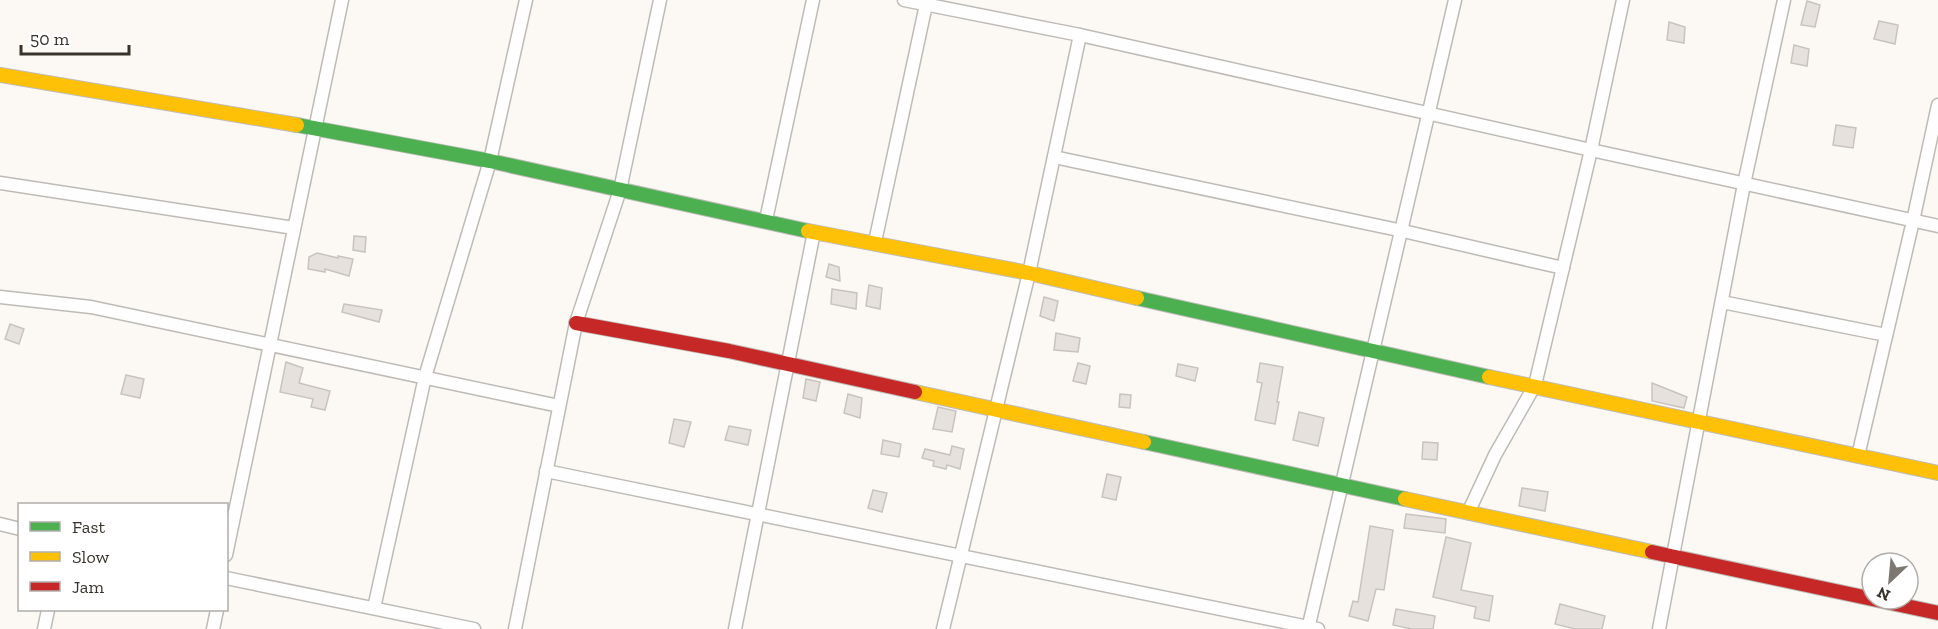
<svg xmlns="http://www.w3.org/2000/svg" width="1938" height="629" font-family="'Zilla Slab',serif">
<rect width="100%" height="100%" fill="#fcf9f5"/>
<g fill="#e7e1dd" stroke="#c9c3bf" stroke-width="1.5">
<polygon points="1807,1 1820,5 1815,27 1801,25"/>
<polygon points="1879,21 1898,25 1895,44 1874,39"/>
<polygon points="1669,22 1685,27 1684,43 1667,40"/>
<polygon points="1794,45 1809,49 1807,66 1791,63"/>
<polygon points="1836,125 1856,128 1853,148 1833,145"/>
<polygon points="354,236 366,237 365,252 353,250"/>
<polygon points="317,253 338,258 338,256 353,259 349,276 325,269 325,272 308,269 309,257"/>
<polygon points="829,264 839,267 840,281 826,277"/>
<polygon points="869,285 882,288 880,309 866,306"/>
<polygon points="832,289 857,293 856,309 831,304"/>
<polygon points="1044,297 1058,301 1054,321 1040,316"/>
<polygon points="344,304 382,310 379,322 342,312"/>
<polygon points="10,324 24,329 19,344 5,339"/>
<polygon points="1056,333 1080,338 1078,352 1054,350"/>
<polygon points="286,362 303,368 299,383 330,391 325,410 311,407 313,399 280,392"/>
<polygon points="1078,363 1090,366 1086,384 1073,381"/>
<polygon points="1260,363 1283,367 1277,402 1279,402 1275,424 1255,420 1262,383 1257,382"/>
<polygon points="1178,364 1198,368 1195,381 1176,376"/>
<polygon points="126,375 144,379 140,398 121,394"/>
<polygon points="806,379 820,382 816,401 803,398"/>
<polygon points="1652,383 1687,397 1684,408 1652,401"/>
<polygon points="848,394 862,398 860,418 844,413"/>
<polygon points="1120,394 1131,395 1130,408 1119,407"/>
<polygon points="938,407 956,411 952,432 933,429"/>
<polygon points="1299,412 1324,418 1318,446 1293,440"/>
<polygon points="674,419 691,422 684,447 669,443"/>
<polygon points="729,426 751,430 748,445 725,440"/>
<polygon points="883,440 901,444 899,457 881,454"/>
<polygon points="1423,442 1438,443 1437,460 1422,459"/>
<polygon points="952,446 964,449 960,469 947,465 946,469 933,466 934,461 922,458 925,449 950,455"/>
<polygon points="1107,474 1121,477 1116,500 1102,497"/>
<polygon points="1522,488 1548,492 1545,511 1519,506"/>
<polygon points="873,490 887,493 882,512 868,508"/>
<polygon points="1406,514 1446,519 1445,533 1404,528"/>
<polygon points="1370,526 1393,530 1384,590 1376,589 1368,621 1349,616 1353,601 1358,602"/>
<polygon points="1446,537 1471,543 1461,590 1493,596 1489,621 1474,618 1476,607 1433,597"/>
<polygon points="1560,604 1605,616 1602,629 1575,629 1555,624"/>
<polygon points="1396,609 1435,616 1433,629 1412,629 1393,625"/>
</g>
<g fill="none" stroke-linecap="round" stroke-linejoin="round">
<g stroke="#bebbb6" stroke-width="15">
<g id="street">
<polyline points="904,0 1080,35 1591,150 1938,226"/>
<polyline points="1054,157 1403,231 1563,268"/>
<polyline points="0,183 294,228"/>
<polyline points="766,220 813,0"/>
<polyline points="875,242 927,0"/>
<polyline points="0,297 91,307 559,406"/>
<polyline points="1722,302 1886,335"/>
<polyline points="1858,456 1913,221 1938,105"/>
<polyline points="546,471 1318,629"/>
<polyline points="1468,513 1495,455 1535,385 1591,150 1623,0"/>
<polyline points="0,524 20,529"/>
<polyline points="226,555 342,0"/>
<polyline points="226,578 474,629"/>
<polyline points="374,608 425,377 490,161 526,0"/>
<polyline points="44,629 48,610"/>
<polyline points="213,629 217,610"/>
<polyline points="515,629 576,323 620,190 660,0"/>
<polyline points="735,629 814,232"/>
<polyline points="943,629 1029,273 1080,35"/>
<polyline points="1308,629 1455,0"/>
<polyline points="1659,629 1744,184 1784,0"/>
</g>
</g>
<g stroke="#bebbb6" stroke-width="16">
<g id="fast">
<polyline points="297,125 490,161 808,231"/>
<polyline points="1137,298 1489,377"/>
<polyline points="1144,442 1405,499"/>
</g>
</g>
<g stroke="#bebbb6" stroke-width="16">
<g id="slow">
<polyline points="0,75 297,125"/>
<polyline points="808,231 1029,273 1137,298"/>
<polyline points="1489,377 1938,473"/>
<polyline points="915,392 1144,442"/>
<polyline points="1405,499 1652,552"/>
</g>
</g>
<g stroke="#bebbb6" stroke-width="16">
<g id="jam">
<polyline points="576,323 729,351 915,392"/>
<polyline points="1652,552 1938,613"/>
</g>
</g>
<use href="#street" stroke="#fffefe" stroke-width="12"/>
<use href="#fast" stroke="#4caf50" stroke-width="14"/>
<use href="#slow" stroke="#ffc107" stroke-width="14"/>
<use href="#jam" stroke="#c62828" stroke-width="14"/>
</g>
<rect x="18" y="503" width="210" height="108" fill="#ffffff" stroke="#afadaa" stroke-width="1.5"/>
<rect x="30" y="522" width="30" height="9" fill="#4caf50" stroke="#afadaa" stroke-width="1.5"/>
<text x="72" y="533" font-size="18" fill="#38332b">Fast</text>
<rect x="30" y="552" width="30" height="9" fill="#ffc107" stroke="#afadaa" stroke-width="1.5"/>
<text x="72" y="563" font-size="18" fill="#38332b">Slow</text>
<rect x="30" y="582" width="30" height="9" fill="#c62828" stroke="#afadaa" stroke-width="1.5"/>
<text x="72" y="593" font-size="18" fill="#38332b">Jam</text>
<g transform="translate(1890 581) rotate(206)"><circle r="28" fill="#ffffff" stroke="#afadaa" stroke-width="1.5"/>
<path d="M0-4.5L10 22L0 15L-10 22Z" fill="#7d7872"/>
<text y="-9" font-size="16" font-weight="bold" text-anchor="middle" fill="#38332b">N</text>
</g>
<path d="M21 45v9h108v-9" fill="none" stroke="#38332b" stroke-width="3"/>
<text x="30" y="45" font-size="18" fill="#38332b" stroke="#ffffff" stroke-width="4.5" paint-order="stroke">50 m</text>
</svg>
